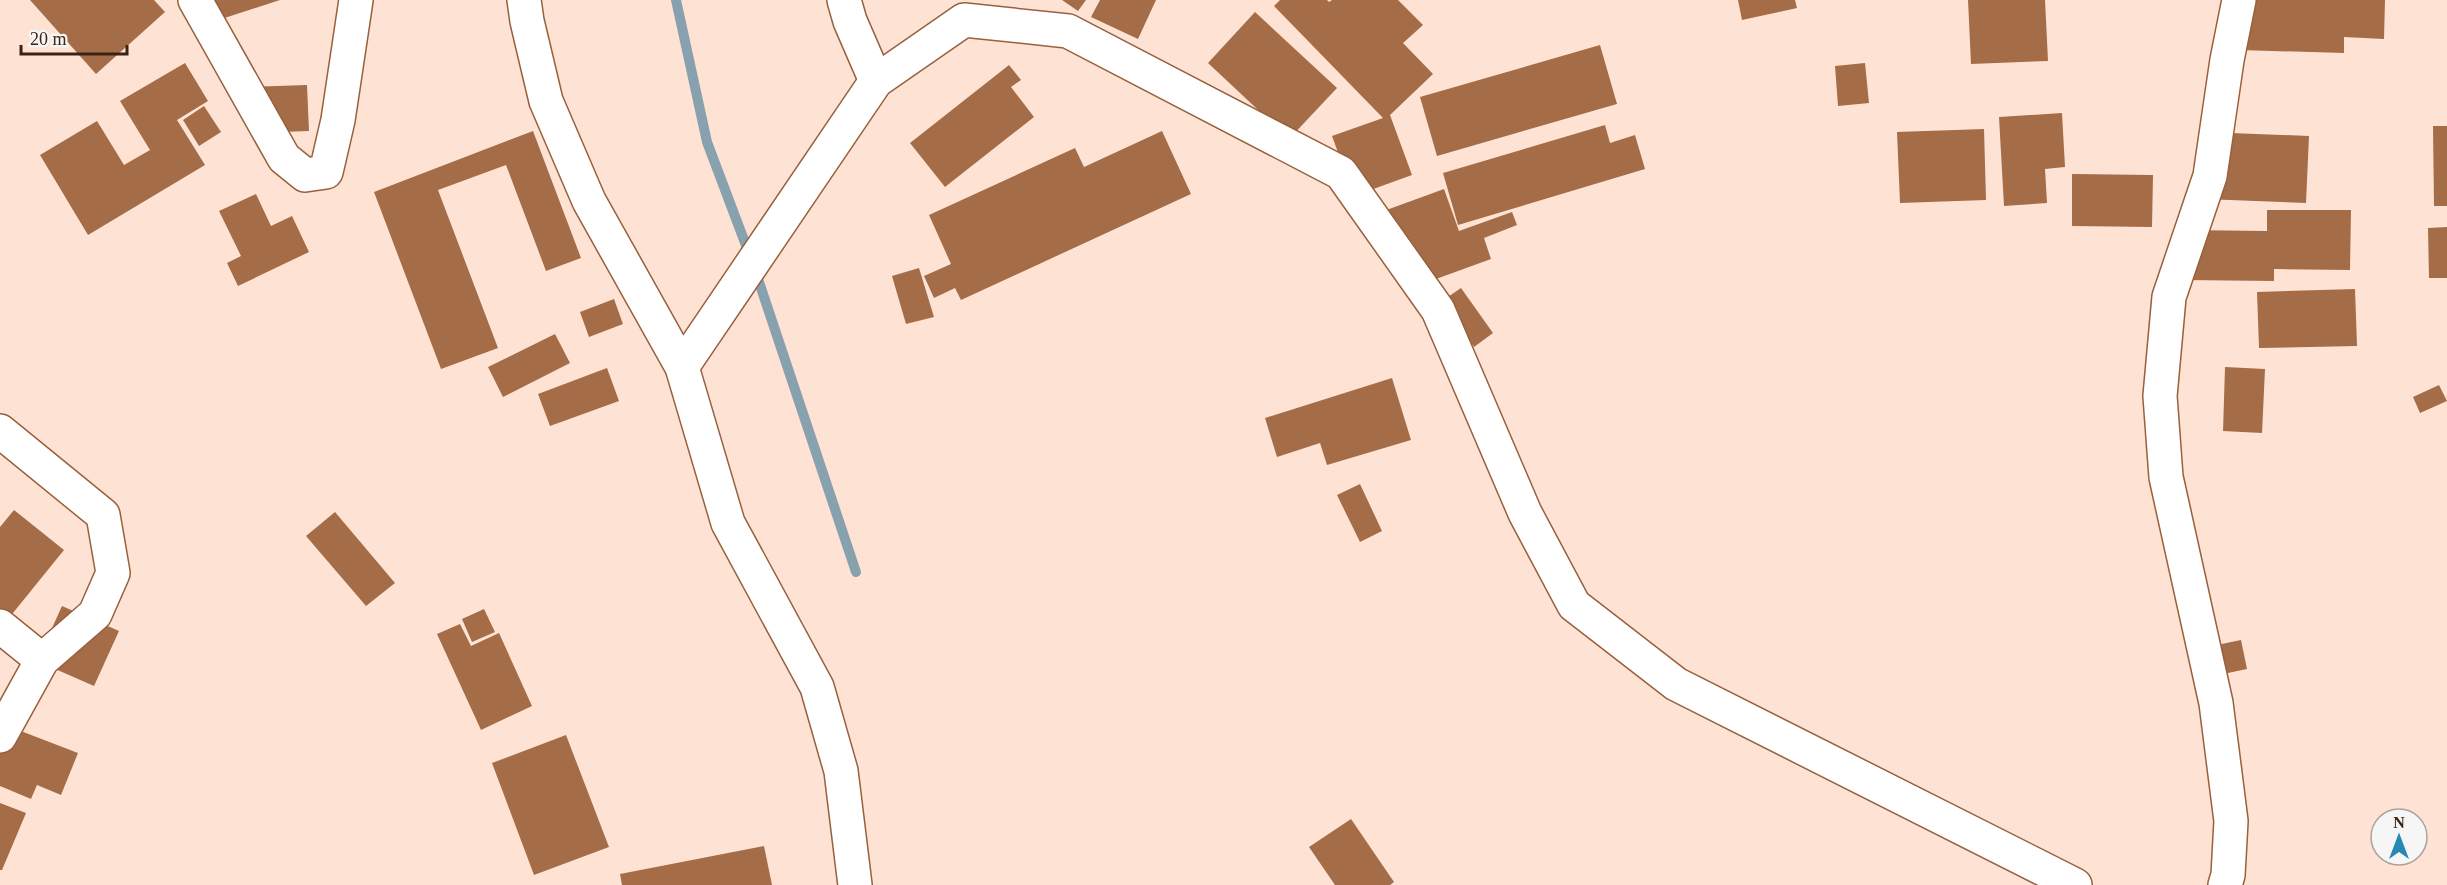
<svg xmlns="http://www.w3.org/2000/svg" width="2447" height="885" font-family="'Times New Roman',serif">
<rect width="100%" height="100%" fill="#fee3d4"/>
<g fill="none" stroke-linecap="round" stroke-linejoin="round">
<g stroke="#88a1ae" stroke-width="10">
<polyline points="676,0 707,142 750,256"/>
<polyline points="755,270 856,572"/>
</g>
</g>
<g fill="#a56c48">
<polygon points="30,0 154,0 165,12 96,74"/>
<polygon points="198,0 280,0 206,24"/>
<polygon points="1062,0 1086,0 1078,11"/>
<polygon points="1100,0 1156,0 1138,39 1091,17"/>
<polygon points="1280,0 1327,0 1329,2 1332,0 1398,0 1423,25 1403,43 1433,74 1390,115 1412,175 1354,196 1332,136 1383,118 1274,6"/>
<polygon points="1738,0 1795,0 1797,8 1742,20"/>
<polygon points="1968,0 2045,0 2048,61 1971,64"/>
<polygon points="2241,0 2385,0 2384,39 2344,37 2344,53 2239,50"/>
<polygon points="1255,12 1337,88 1289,139 1208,63"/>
<polygon points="1600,45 1617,104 1437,156 1420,97"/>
<polygon points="185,63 208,101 177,120 205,165 88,235 40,155 97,121 124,165 150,150 120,101"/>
<polygon points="1865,63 1869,103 1838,106 1835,66"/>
<polygon points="1009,65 1021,80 1011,87 1034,117 945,187 910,143"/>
<polygon points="307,85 309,131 251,133 249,87"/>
<polygon points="204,106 221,132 199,146 183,120"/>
<polygon points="2062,113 2065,167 2045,169 2047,203 2004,206 1999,117"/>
<polygon points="1605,125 1610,143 1635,135 1645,169 1458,225 1443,173"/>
<polygon points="2433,126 2447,126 2447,206 2434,206"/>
<polygon points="1984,129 1986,200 1900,203 1897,132"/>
<polygon points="533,131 581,258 546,271 506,165 438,190 498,348 441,369 374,192"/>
<polygon points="1162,131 1191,194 961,300 955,288 934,298 924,276 951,264 929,215 1075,148 1084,167"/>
<polygon points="2205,132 2309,136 2306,203 2203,199"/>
<polygon points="2072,174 2153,175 2152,227 2072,226"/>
<polygon points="1444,189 1459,231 1512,212 1517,225 1484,238 1491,259 1425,283 1370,216"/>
<polygon points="256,194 271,226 292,216 309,252 238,286 227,263 241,256 219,211"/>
<polygon points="2267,210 2351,210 2350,270 2274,269 2274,281 2183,280 2184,230 2267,231"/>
<polygon points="2447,227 2447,278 2429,278 2428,228"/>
<polygon points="919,268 934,317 906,324 892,276"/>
<polygon points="1461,288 1493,333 1474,347 1442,301"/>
<polygon points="2355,289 2357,346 2259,348 2257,292"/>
<polygon points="614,299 623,324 589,337 580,312"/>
<polygon points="555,334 570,363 503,397 488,367"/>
<polygon points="2225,367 2265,369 2262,433 2223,431"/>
<polygon points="607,368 619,401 550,426 538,394"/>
<polygon points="1392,378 1411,440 1327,465 1320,443 1277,457 1265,418"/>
<polygon points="2439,385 2447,401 2420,413 2413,397"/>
<polygon points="1360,484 1382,531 1360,542 1337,495"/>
<polygon points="14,510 64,550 0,629 0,527"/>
<polygon points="335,512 395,583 366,606 306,536"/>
<polygon points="62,606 119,631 94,686 37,661"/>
<polygon points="484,609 495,632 472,642 462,619"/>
<polygon points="460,624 471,646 499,633 532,706 481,730 437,634"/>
<polygon points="2241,640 2247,669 2223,674 2217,645"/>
<polygon points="0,723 78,753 61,795 37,785 31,799 0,786"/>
<polygon points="566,735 609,847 534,875 492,763"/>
<polygon points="0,803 26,813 2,870 0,870"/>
<polygon points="1351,819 1394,882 1390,885 1335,885 1309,847"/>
<polygon points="764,846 772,885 622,885 620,874"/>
</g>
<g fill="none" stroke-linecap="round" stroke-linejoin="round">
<g stroke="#98603c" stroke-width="36">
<g id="minor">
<polyline points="195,0 284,158 305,175 326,172 338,120 356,0"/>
<polyline points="524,0 527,21 546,101 589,201 682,367 728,523 817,687 841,771 855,885"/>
<polyline points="844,0 850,21 876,81"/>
<polyline points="682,367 876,81 964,20 1068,31 1341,173 1438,310 1525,513 1574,605 1676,684 2075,885"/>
<polyline points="0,431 103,515 113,573 95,614 42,660 0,736"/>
<polyline points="0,626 42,660"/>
<polyline points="2225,885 2228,875 2231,821 2216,703 2166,477 2160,396 2169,297 2210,176 2227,60 2239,0"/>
</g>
</g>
<use href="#minor" stroke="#fff" stroke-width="33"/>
</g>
<g transform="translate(2399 837)"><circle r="28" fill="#f6f6f6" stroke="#aba29c" stroke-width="1.5"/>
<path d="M0-4.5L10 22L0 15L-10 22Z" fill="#2789b3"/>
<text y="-9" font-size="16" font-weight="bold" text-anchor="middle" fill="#3b2314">N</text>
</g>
<path d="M21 45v9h106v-9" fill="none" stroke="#3b2314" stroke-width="3"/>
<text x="30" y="45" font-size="18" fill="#3b2314" stroke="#f6f6f6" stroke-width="4.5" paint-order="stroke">20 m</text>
</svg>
